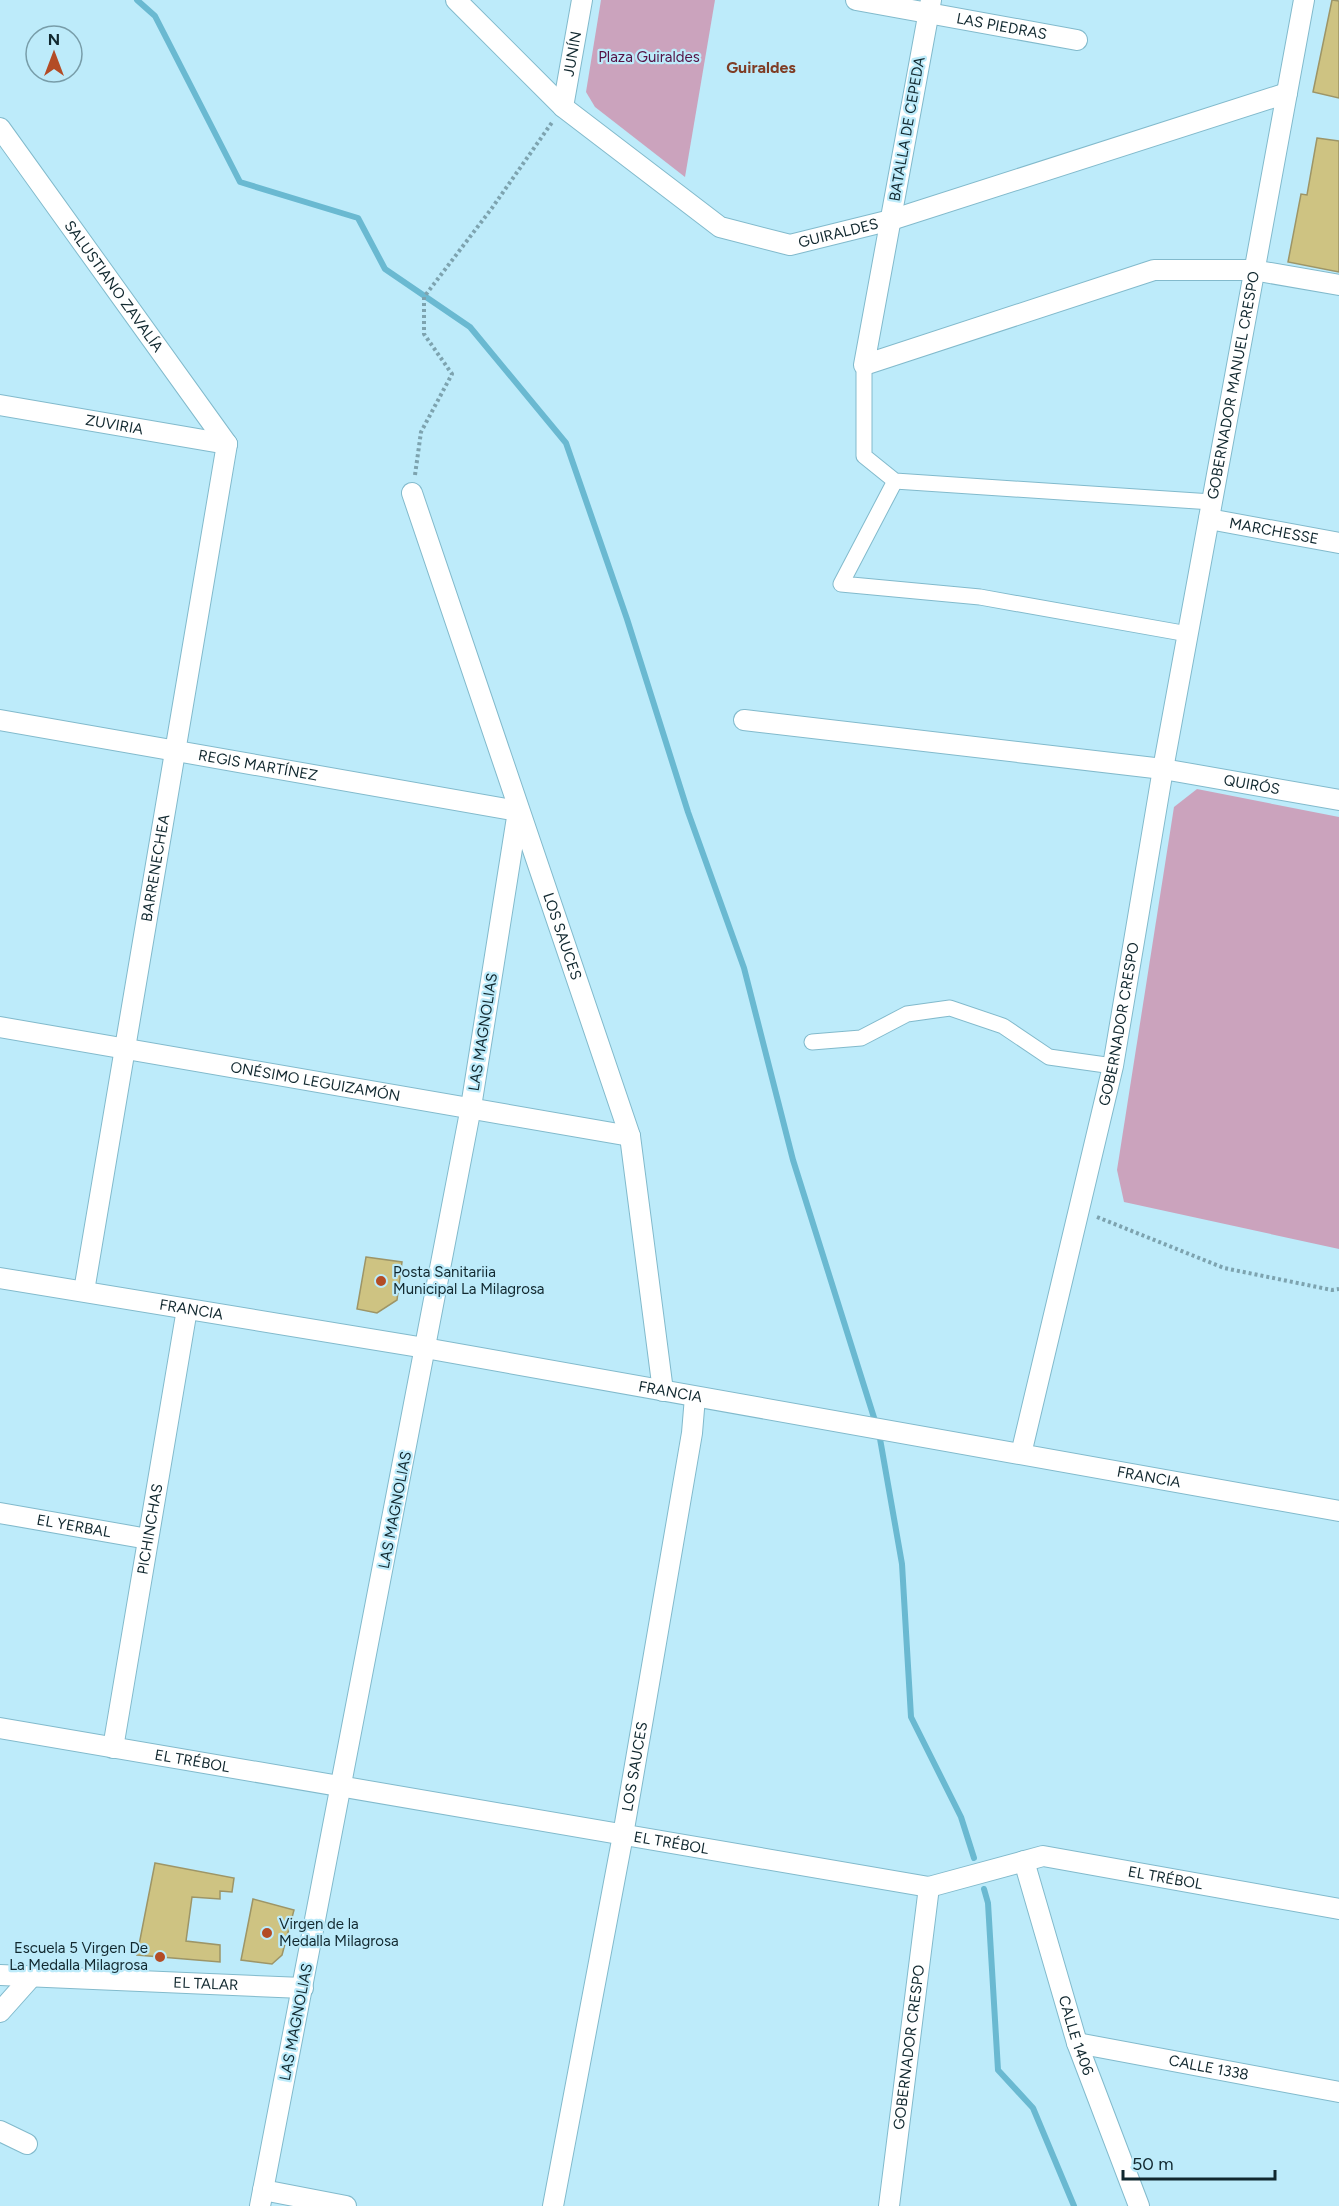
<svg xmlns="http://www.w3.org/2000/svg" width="1339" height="2206" font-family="Figtree,sans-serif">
<rect width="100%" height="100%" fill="#bdebfa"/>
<g fill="#cba3bd">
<polygon points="601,0 715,0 685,177 595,107 586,92"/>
<polygon points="1197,789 1339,817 1339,1249 1124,1202 1117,1170 1174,807"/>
</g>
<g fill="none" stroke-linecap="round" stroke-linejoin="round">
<g stroke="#6ab9d1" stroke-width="6">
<polyline points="137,0 155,16 240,182 358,218 385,269 470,327 566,443 627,619 688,812 744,968 793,1160 876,1424"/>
<polyline points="879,1433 902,1564 911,1717 961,1817 974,1858"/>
<polyline points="984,1889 988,1903 998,2070 1033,2108 1074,2206"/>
</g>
</g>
<g fill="#cec382" stroke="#9d9567" stroke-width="1.5">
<polygon points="1332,0 1339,1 1339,98 1313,92"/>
<polygon points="1317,138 1339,141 1339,272 1288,262 1301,194 1307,195"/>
<polygon points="366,1257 402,1262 397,1300 377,1313 357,1309"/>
<polygon points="155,1863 234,1878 232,1892 220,1891 220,1899 192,1897 186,1941 220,1945 220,1962 137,1955"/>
<polygon points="253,1899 294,1910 282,1955 272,1964 241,1960"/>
</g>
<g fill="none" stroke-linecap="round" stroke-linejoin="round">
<g stroke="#82bacc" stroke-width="17">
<g id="pedestrian">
<polyline points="864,365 864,456 895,481 1212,502"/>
<polyline points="895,481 841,584 980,597 1188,634"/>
<polyline points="812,1042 861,1038 907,1014 950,1008 1003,1026 1049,1057 1113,1066"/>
</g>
</g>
<g stroke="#82bacc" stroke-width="22">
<g id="minor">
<path id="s1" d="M 456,0 L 563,107 L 720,227 L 790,245 L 891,220 L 1287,93"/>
<path id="s2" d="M 856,0 L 1077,40"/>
<polyline points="931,0 864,365 1154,270 1253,270 1339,285"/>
<path id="s3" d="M 563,107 L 582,0"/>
<path id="s4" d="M 0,128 L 227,444"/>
<path id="s5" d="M 0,405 L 227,444"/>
<path id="s6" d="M 412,493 L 630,1136 L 663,1391"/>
<path id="s7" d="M 1209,519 L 1339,543"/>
<path id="s8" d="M 0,720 L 518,811 L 471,1107 L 260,2206"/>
<path id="s9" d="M 744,720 L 1163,769 L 1339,800"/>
<path id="s10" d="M 0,1027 L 630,1136"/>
<path id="s11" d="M 0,1278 L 425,1348 L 1339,1511"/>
<path id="s12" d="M 84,1291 L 227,444"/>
<path id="s13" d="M 1021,1454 L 1113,1066 L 1163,769 L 1304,0"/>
<path id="s14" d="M 0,1513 L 148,1539"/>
<path id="s15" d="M 0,1728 L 929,1887 L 1043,1856 L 1339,1909"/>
<path id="s16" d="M 113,1748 L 187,1309"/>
<path id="s17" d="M 1024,1861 L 1077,2043 L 1139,2206"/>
<path id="s18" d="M 0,1975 L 303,1988"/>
<polyline points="0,2012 33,1975"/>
<path id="s19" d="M 1077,2043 L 1339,2092"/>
<polyline points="0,2131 27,2144"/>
<polyline points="263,2190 346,2206"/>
<path id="s20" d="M 553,2206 L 623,1835 L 692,1433 L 695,1397"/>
<path id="s21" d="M 889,2206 L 929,1887"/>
</g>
</g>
<g stroke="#7da3af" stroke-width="4" stroke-dasharray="3 3" stroke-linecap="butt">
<polyline points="415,475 421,432 452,374 424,334 424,297 492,208 553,121"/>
<polyline points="1097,1217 1224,1268 1332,1290 1339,1289"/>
</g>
<use href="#pedestrian" stroke="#fff" stroke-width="15"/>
<use href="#minor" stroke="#fff" stroke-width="20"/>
</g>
<g fill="#b34c26" stroke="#bdebfa" stroke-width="2">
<circle cx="381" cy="1281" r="6"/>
<circle cx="267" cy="1933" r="6"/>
<circle cx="160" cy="1957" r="6"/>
</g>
<g text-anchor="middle" stroke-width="4.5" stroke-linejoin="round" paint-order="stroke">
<g font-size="15" fill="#11282f" stroke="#bdebfa">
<text dy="5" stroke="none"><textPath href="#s2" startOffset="148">LAS PIEDRAS</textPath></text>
<text dy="5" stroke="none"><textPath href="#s3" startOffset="54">JUNÍN</textPath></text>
<text transform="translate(907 129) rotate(-80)" y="5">BATALLA DE CEPEDA</text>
<text dy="5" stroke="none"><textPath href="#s1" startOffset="471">GUIRALDES</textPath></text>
<text dy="5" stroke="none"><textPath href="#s4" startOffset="195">SALUSTIANO ZAVALÍA</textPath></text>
<text dy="5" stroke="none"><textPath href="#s13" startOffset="1090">GOBERNADOR MANUEL CRESPO</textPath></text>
<text dy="5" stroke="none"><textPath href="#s5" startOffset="116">ZUVIRIA</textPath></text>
<text dy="5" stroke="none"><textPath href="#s7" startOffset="66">MARCHESSE</textPath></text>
<text dy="5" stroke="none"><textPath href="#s8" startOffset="262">REGIS MARTÍNEZ</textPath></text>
<text dy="5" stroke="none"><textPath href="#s9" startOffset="512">QUIRÓS</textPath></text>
<text dy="5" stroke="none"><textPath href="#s12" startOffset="429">BARRENECHEA</textPath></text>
<text dy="5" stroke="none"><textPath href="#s6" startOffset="468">LOS SAUCES</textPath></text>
<text dy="5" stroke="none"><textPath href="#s13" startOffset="441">GOBERNADOR CRESPO</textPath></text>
<text transform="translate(483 1032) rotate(-81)" y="5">LAS MAGNOLIAS</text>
<text dy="5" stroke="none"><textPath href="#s10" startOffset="320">ONÉSIMO LEGUIZAMÓN</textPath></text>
<text dy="5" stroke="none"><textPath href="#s11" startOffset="194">FRANCIA</textPath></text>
<text dy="5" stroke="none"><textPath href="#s11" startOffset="680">FRANCIA</textPath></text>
<text dy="5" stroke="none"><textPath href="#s11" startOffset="1166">FRANCIA</textPath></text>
<text transform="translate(395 1510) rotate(-79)" y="5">LAS MAGNOLIAS</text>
<text dy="5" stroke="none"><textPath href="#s14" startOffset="75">EL YERBAL</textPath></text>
<text dy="5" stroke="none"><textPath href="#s16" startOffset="222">PICHINCHAS</textPath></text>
<text dy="5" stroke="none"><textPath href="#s15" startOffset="195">EL TRÉBOL</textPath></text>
<text dy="5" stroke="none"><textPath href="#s20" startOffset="447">LOS SAUCES</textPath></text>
<text dy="5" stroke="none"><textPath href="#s15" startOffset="681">EL TRÉBOL</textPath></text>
<text dy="5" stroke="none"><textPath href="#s15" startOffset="1185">EL TRÉBOL</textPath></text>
<text dy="5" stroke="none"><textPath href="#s18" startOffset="206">EL TALAR</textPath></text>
<text transform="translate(296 2022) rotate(-79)" y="5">LAS MAGNOLIAS</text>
<text dy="5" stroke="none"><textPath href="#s17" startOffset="182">CALLE 1406</textPath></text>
<text dy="5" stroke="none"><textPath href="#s21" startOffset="160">GOBERNADOR CRESPO</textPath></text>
<text dy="5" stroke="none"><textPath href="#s19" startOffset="134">CALLE 1338</textPath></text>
</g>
<g font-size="15" fill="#541144" stroke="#bdebfa">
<text x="649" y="62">Plaza Guiraldes</text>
</g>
<g font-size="15" fill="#11282f" stroke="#bdebfa" text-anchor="start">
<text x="393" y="1277">Posta Sanitariia<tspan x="393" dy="17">Municipal La Milagrosa</tspan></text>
<text x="279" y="1929">Virgen de la<tspan x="279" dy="17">Medalla Milagrosa</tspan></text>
<text x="148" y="1953" text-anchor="end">Escuela 5 Virgen De<tspan x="148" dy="17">La Medalla Milagrosa</tspan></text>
</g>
<g font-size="16" font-weight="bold" fill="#7f3c24" stroke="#bdebfa">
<text x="761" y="73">Guiraldes</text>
</g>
</g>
<g transform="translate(54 54)"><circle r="28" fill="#bdebfa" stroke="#789da9" stroke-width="1.5"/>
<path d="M0-4.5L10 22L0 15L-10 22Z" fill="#b34c26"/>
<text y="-9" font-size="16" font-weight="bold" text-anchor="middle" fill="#11282f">N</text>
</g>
<path d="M1123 2170v9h152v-9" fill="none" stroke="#11282f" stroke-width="3"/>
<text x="1132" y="2170" font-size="18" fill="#11282f" stroke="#bdebfa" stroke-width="4.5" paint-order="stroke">50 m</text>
</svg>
